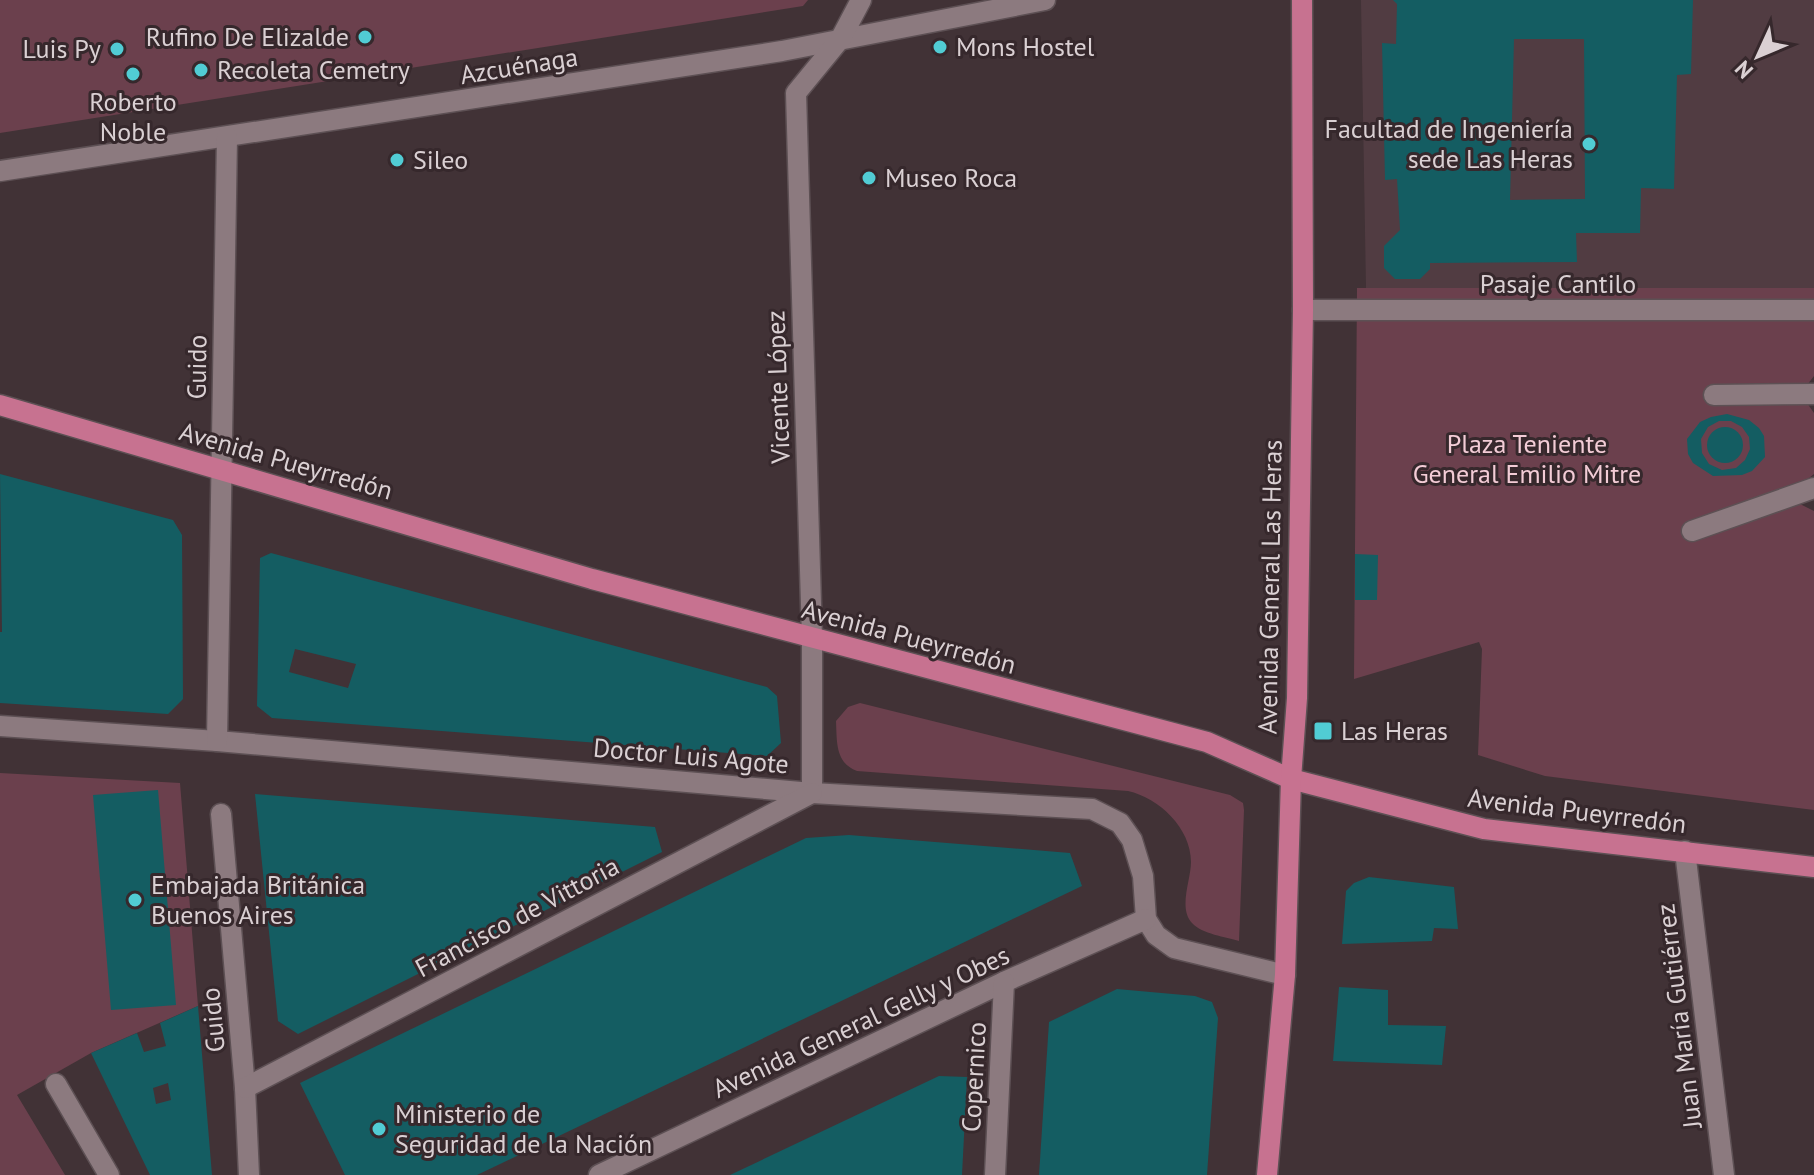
<svg xmlns="http://www.w3.org/2000/svg" width="1814" height="1175" font-family="'PT Sans',sans-serif">
<rect width="100%" height="100%" fill="#413236"/>
<polygon fill="#513c42" points="1361,0 1814,0 1814,288 1366,288"/>
<g fill="#6b404d">
<polygon points="0,0 808,0 803,6 0,133"/>
<polygon points="1357,288 1814,288 1814,376 1807,385 1707,386 1707,403 1807,403 1814,413 1814,474 1803,483 1691,540 1798,503 1814,511 1814,810 1545,776 1478,755 1482,649 1479,642 1354,679"/>
<path d="M 860,703 L 1230,795 L 1243,803 L 1244,810 L 1239,941 C 1226,937 1202,934 1192,923 C 1178,908 1191,880 1191,862 C 1191,828 1159,798 1128,791 L 857,771 C 835,763 837,741 836,721 L 848,707 Z"/>
<polygon points="0,773 180,783 198,1006 91,1053 17,1095 65,1175 0,1175"/>
</g>
<g fill="#145d62" fill-rule="evenodd">
<path d="M 1393,0 L 1693,0 L 1691,74 L 1677,75 L 1674,189 L 1641,188 L 1640,233 L 1576,233 L 1577,262 L 1430,263 L 1430,269 L 1420,279 L 1395,279 L 1384,268 L 1384,246 L 1400,230 L 1397,179 L 1385,180 L 1382,43 L 1396,44 L 1397,4 ZM 1514,39 L 1584,39 L 1585,199 L 1510,200 Z"/>
<path d="M 1727,414 L 1749,420 L 1759,428 L 1764,436 L 1765,457 L 1752,471 L 1742,475 L 1713,476 L 1693,463 L 1688,454 L 1687,439 L 1700,422 L 1711,417 ZM 1719,421 L 1731,421 L 1742,427 L 1749,437 L 1750,449 L 1745,460 L 1736,468 L 1722,470 L 1709,464 L 1702,453 L 1701,439 L 1708,427 Z"/>
<circle cx="1725" cy="445" r="18"/>
<polygon points="0,474 173,520 182,535 183,699 168,714 0,703 0,632 2,632"/>
<path d="M 271,553 L 767,687 L 777,696 L 781,743 L 767,756 L 272,718 L 257,706 L 260,558 ZM 295,649 L 356,664 L 348,688 L 289,672 Z"/>
<polygon points="1355,554 1378,555 1377,600 1355,600"/>
<polygon points="158,790 176,1005 111,1010 93,795"/>
<polygon points="255,794 655,827 662,852 298,1034 278,1021"/>
<polygon points="849,835 1070,853 1082,886 477,1175 345,1175 300,1083 806,838"/>
<polygon points="1369,877 1454,887 1458,929 1434,928 1432,941 1342,944 1346,891 1354,883"/>
<polygon points="1339,987 1388,990 1388,1025 1446,1026 1442,1065 1333,1061"/>
<polygon points="1117,989 1195,996 1212,1002 1218,1018 1207,1175 1039,1175 1049,1022"/>
<path d="M 198,1006 L 212,1175 L 150,1175 L 91,1053 L 137,1033 L 144,1052 L 166,1046 L 160,1023 ZM 168,1083 L 171,1100 L 156,1104 L 153,1088 Z"/>
<polygon points="939,1076 967,1077 962,1175 730,1175"/>
</g>
<g fill="none" stroke-linecap="round" stroke-linejoin="round">
<g stroke="#5d5054" stroke-width="23">
<g id="minor">
<polyline points="0,171 782,51 1045,0"/>
<polyline points="1303,310 1814,310"/>
<polyline points="1714,395 1814,394"/>
<polyline points="1692,531 1814,488"/>
<polyline points="0,726 217,741 812,793 1092,809 1120,823 1132,840 1143,876 1146,919 1156,935 1174,948 1285,975"/>
<polyline points="217,741 227,137"/>
<polyline points="812,793 812,638 796,93 841,38 861,0"/>
<polyline points="221,814 245,1088 249,1175"/>
<polyline points="1685,851 1724,1175"/>
<polyline points="56,1084 109,1175"/>
<polyline points="245,1088 812,793"/>
<polyline points="599,1175 1004,982 1146,919"/>
<polyline points="995,1175 1004,982"/>
</g>
</g>
<g stroke="#5d5054" stroke-width="23">
<g id="major">
<polyline points="0,405 592,579 1207,742 1291,779 1484,829 1814,867"/>
<polyline points="1267,1175 1285,975 1291,779 1297,698 1303,310 1302,0"/>
</g>
</g>
<use href="#minor" stroke="#8c7a7f" stroke-width="20"/>
<use href="#major" stroke="#c77290" stroke-width="20"/>
</g>
<g fill="#51ccd4" stroke="#36282c" stroke-width="3">
<circle cx="365" cy="37" r="8"/>
<circle cx="940" cy="47" r="8"/>
<circle cx="117" cy="49" r="8"/>
<circle cx="201" cy="70" r="8"/>
<circle cx="133" cy="74" r="8"/>
<circle cx="1589" cy="144" r="8"/>
<circle cx="397" cy="160" r="8"/>
<circle cx="869" cy="178" r="8"/>
<rect x="1313" y="721" width="20" height="20" rx="4"/>
<circle cx="135" cy="900" r="8"/>
<circle cx="379" cy="1129" r="8"/>
</g>
<g text-anchor="middle" stroke-width="6" stroke-linejoin="round" paint-order="stroke">
<g font-size="26" fill="#dad0d3" stroke="#36282c" text-anchor="start">
<text x="349" y="46" text-anchor="end">Rufino De Elizalde</text>
<text x="956" y="56">Mons Hostel</text>
<text x="101" y="58" text-anchor="end">Luis Py</text>
<text x="217" y="79">Recoleta Cemetry</text>
<text x="133" y="111" text-anchor="middle">Roberto<tspan x="133" dy="30">Noble</tspan></text>
<text x="1573" y="138" text-anchor="end">Facultad de Ingeniería<tspan x="1573" dy="30">sede Las Heras</tspan></text>
<text x="413" y="169">Sileo</text>
<text x="885" y="187">Museo Roca</text>
<text x="1341" y="740">Las Heras</text>
<text x="151" y="894">Embajada Británica<tspan x="151" dy="30">Buenos Aires</tspan></text>
<text x="395" y="1123">Ministerio de<tspan x="395" dy="30">Seguridad de la Nación</tspan></text>
</g>
<g font-size="26" fill="#dad0d3" stroke="#36282c">
<text transform="translate(519 66) rotate(-9)" y="9">Azcuénaga</text>
<text x="1558" y="293">Pasaje Cantilo</text>
<text transform="translate(197 367) rotate(-89)" y="9">Guido</text>
<text transform="translate(778 387) rotate(-92)" y="9">Vicente López</text>
<text transform="translate(286 461) rotate(16)" y="9">Avenida Pueyrredón</text>
<text transform="translate(1270 587) rotate(-89)" y="9">Avenida General Las Heras</text>
<text transform="translate(909 637) rotate(15)" y="9">Avenida Pueyrredón</text>
<text transform="translate(691 756) rotate(5)" y="9">Doctor Luis Agote</text>
<text transform="translate(1577 811) rotate(7)" y="9">Avenida Pueyrredón</text>
<text transform="translate(517 917) rotate(-28)" y="9">Francisco de Vittoria</text>
<text transform="translate(1679 1016) rotate(-97)" y="9">Juan María Gutiérrez</text>
<text transform="translate(213 1020) rotate(-95)" y="9">Guido</text>
<text transform="translate(861 1022) rotate(-25)" y="9">Avenida General Gelly y Obes</text>
<text transform="translate(974 1077) rotate(-87)" y="9">Copernico</text>
</g>
<g font-size="26" fill="#f3ccd6" stroke="#36282c">
<text x="1527" y="453">Plaza Teniente<tspan x="1527" dy="30">General Emilio Mitre</tspan></text>
</g>
</g>
<g transform="translate(1758 56) rotate(226)" stroke="#36282c" stroke-width="6" paint-order="stroke">
<path d="M0-6L14 30L0 20L-14 30Z" fill="#dad0d3"/>
<text y="-12" font-size="22" font-weight="bold" text-anchor="middle" fill="#dad0d3">N</text>
</g>
</svg>
